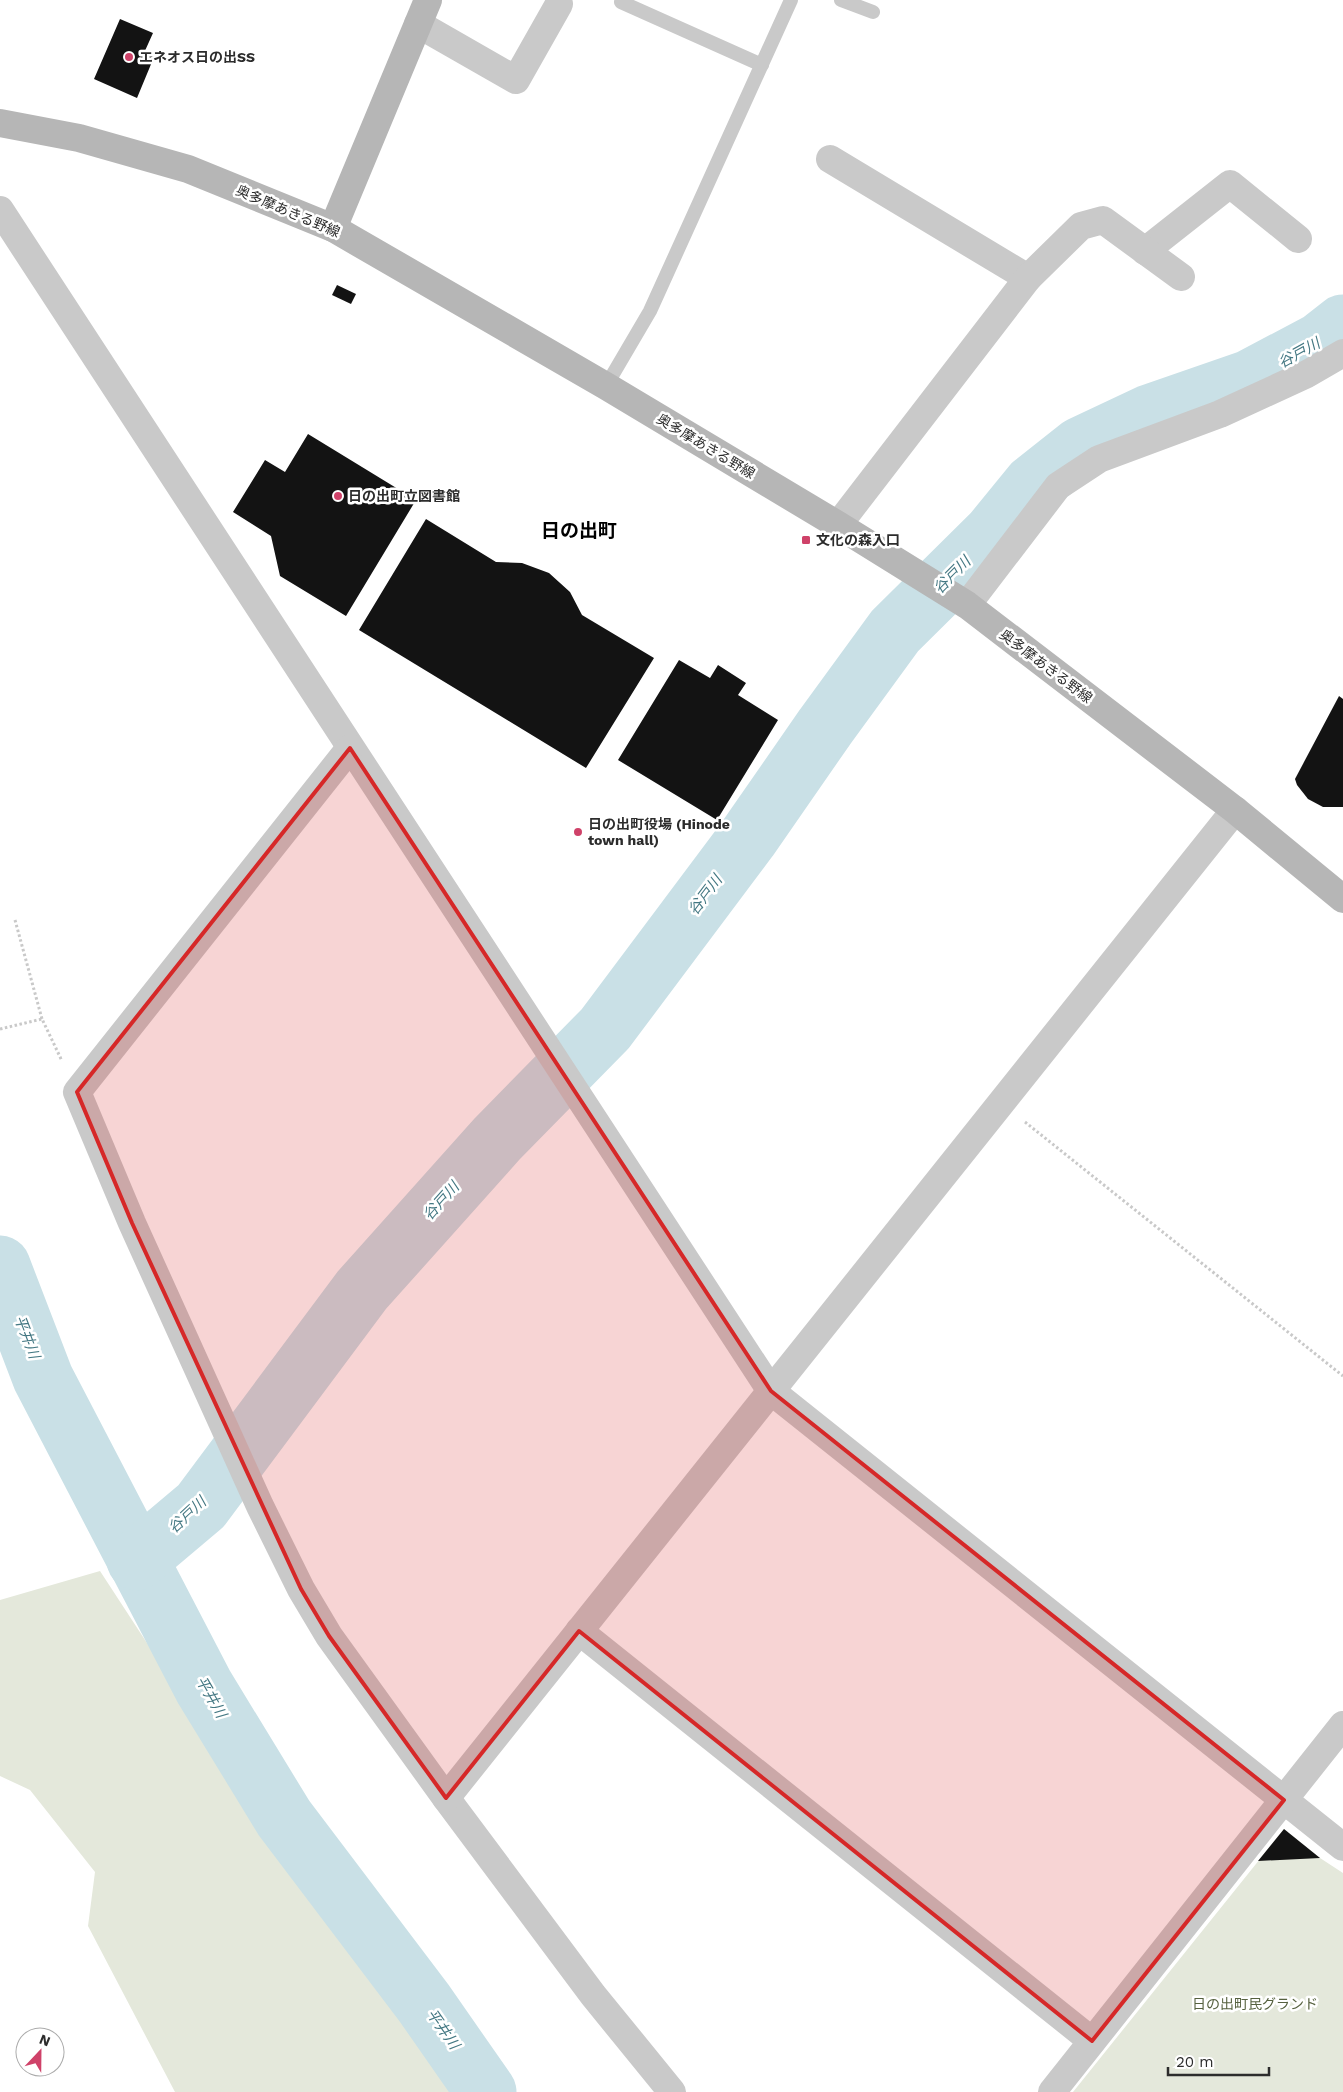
<svg xmlns="http://www.w3.org/2000/svg" width="1343" height="2092" font-family="'Work Sans','Noto Sans JP',sans-serif">
<rect width="100%" height="100%" fill="#fff"/>
<g fill="#e4e8db">
<polygon points="100,1571 177,1689 412,2019 458,2092 175,2092 88,1926 95,1872 30,1790 0,1776 0,1600"/>
<polygon points="1284,1829 1320,1858 1343,1873 1343,2092 1073,2092"/>
</g>
<g fill="none" stroke-linecap="round" stroke-linejoin="round">
<g stroke="#c9e0e6" stroke-width="61">
<polyline points="0,1266 43,1378 204,1687 284,1818 424,2003 486,2092"/>
<polyline points="137,1560 201,1506 362,1290 497,1139 605,1029 748,838 825,727 895,631 993,534 1033,485 1081,447 1149,415 1250,380 1320,343 1343,325"/>
</g>
</g>
<g fill="#131313">
<polygon points="120,19 153,33 144,53 154,57 137,98 94,79"/>
<polygon points="337,285 356,294 351,304 332,295"/>
<polygon points="308,434 416,500 346,616 280,576 271,536 233,512 265,460 285,472"/>
<polygon points="426,519 496,562 522,563 549,573 570,592 582,615 654,658 586,768 359,630"/>
<polygon points="679,660 710,678 718,665 746,683 738,695 778,720 717,820 618,760"/>
<polygon points="1339,696 1343,699 1343,807 1323,807 1308,799 1297,785 1295,779"/>
<polygon points="1284,1829 1320,1858 1258,1861"/>
</g>
<g fill="none" stroke-linecap="round" stroke-linejoin="round">
<g stroke="#c9c9c9" stroke-width="3" stroke-dasharray="2.5 2.5" stroke-linecap="butt">
<polyline points="15,920 42,1019"/>
<polyline points="0,1029 42,1019 62,1061"/>
<polyline points="1025,1122 1343,1376"/>
</g>
<g stroke="#c9c9c9" stroke-width="14">
<polyline points="841,0 873,12"/>
<polyline points="621,2 762,65"/>
<polyline points="606,386 650,311 791,0"/>
</g>
<g stroke="#c9c9c9" stroke-width="28">
<polyline points="418,24 516,80 559,4"/>
<polyline points="830,159 1028,278"/>
<polyline points="0,210 771,1391 1343,1847"/>
<polyline points="1145,251 1230,184 1298,239"/>
<polyline points="838,525 1028,278 1081,226 1103,220 1181,277"/>
<polyline points="967,605 1058,486 1099,459 1220,414 1307,374 1343,353"/>
<polyline points="350,748 77,1092 132,1223 260,1506 301,1589 329,1636 446,1798 593,1995 672,2092"/>
<polyline points="579,1631 1092,2041"/>
<polyline points="446,1798 1235,810"/>
<polyline points="1052,2092 1343,1725"/>
</g>
<g stroke="#b6b6b6" stroke-width="28">
<polyline points="0,123 79,138 188,169 333,228 606,386 838,525 967,605 1235,810 1343,899"/>
<polyline points="333,228 428,0"/>
</g>
</g>
<path fill="#d62828" fill-opacity="0.2" stroke="#d62828" stroke-width="4" stroke-linejoin="round" d="M 350,748 L 771,1391 L 1284,1800 L 1092,2041 L 579,1631 L 446,1798 L 329,1636 L 301,1589 L 132,1223 L 77,1092 Z"/>
<g fill="#cf4269" stroke="#fff" stroke-width="2">
<circle cx="129" cy="57" r="5"/>
<circle cx="338" cy="496" r="5"/>
<rect x="801" y="535" width="10" height="10" rx="2.5"/>
<circle cx="578" cy="832" r="5"/>
</g>
<g text-anchor="middle" stroke-width="5" stroke-linejoin="round" paint-order="stroke">
<g font-size="14" font-weight="bold" fill="#2c2c2c" stroke="#fff" text-anchor="start">
<text x="139" y="62">エネオス日の出SS</text>
<text x="348" y="501">日の出町立図書館</text>
<text x="816" y="545">文化の森入口</text>
<text x="588" y="829">日の出町役場 (Hinode<tspan x="588" dy="16">town hall)</tspan></text>
</g>
<g font-size="14" fill="#2c2c2c" stroke="#fff">
<text transform="translate(288 211) rotate(23)" y="5">奥多摩あきる野線</text>
<text transform="translate(706 446) rotate(31)" y="5">奥多摩あきる野線</text>
<text transform="translate(1046 666) rotate(37)" y="5">奥多摩あきる野線</text>
</g>
<g font-size="14" fill="#56613f" stroke="#fff">
<text x="1255" y="2009">日の出町民グランド</text>
</g>
<g font-size="15" font-style="italic" fill="#447883" stroke="#fff">
<text transform="translate(1299 353) rotate(-29)" y="5">谷戸川</text>
<text transform="translate(952 575) rotate(-45)" y="5">谷戸川</text>
<text transform="translate(705 895) rotate(-53)" y="5">谷戸川</text>
<text transform="translate(441 1201) rotate(-48)" y="5">谷戸川</text>
<text transform="translate(27 1337) rotate(69)" y="5">平井川</text>
<text transform="translate(187 1515) rotate(-43)" y="5">谷戸川</text>
<text transform="translate(211 1697) rotate(60)" y="5">平井川</text>
<text transform="translate(443 2029) rotate(55)" y="5">平井川</text>
</g>
<g font-size="19" font-weight="bold" fill="#000" stroke="#fff">
<text x="579" y="537">日の出町</text>
</g>
</g>
<g transform="translate(40 2052) rotate(22)"><circle r="24" fill="#ffffff" stroke="#ababab"/>
<path d="M0-4L9 19L0 12L-9 19Z" fill="#cf4269"/>
<text y="-8" font-size="14" font-weight="bold" text-anchor="middle" fill="#2c2c2c">N</text>
</g>
<path d="M1168 2067v8h101v-8" fill="none" stroke="#2c2c2c" stroke-width="2.5"/>
<text x="1176" y="2067" font-size="15" fill="#2c2c2c" stroke="#ffffff" stroke-width="4" paint-order="stroke">20 m</text>
</svg>
